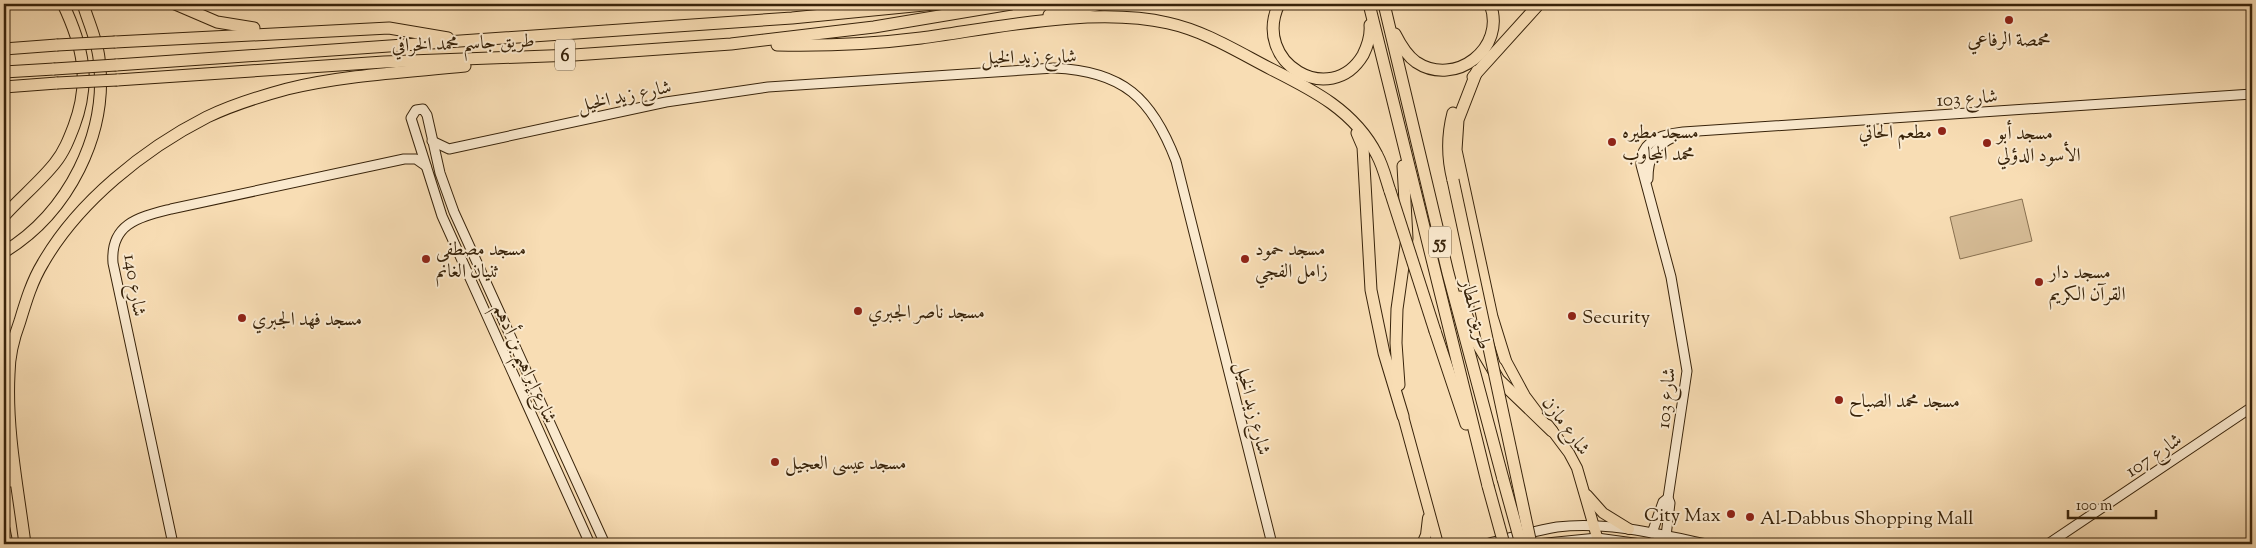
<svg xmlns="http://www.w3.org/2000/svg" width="2256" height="548" font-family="'Sorts Mill Goudy',Amiri,serif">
<rect width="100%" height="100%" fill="#f8ddb4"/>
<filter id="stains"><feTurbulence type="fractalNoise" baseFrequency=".004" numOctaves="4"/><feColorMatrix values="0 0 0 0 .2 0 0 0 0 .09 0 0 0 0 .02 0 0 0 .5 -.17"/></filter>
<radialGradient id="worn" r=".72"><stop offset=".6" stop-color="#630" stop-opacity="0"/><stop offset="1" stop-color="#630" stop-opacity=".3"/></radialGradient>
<polygon fill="#d7bd97" stroke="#887050" points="2022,199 2032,241 1960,259 1950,217"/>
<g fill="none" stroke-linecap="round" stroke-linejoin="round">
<g stroke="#38230a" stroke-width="11">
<g id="secondary">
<path d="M 432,141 L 449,149 L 666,102 L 768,87 L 1054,68 C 1123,71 1152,98 1176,161 L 1272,544"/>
<path d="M 1648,179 C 1648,158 1654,146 1674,137"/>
<polyline points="1652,533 1663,502 1668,498"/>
<path d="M 1666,536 L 1670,503 L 1668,498 L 1687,371 L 1671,277 L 1641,165 C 1640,140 1664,134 1683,132 L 2252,94"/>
<path d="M 173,544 L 113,263 C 110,223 140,217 171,209 L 404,159 L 416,159 L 426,166"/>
<polyline points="590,544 442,216 411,118 416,110 423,109 427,115 440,173 454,212 605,544"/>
<path d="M 1486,544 C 1509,538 1533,531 1557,527 C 1607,521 1658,534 1707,544"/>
<polyline points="1537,544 1597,538 1641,544"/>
<polyline points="2048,544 2252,407"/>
</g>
</g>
<g stroke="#38230a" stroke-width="12">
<g id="primary">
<polyline points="1505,359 1525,396 1537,412"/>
<polyline points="1403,416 1438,544"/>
<polyline points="1548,425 1569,453 1577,468 1599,544"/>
<polyline points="1587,495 1603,513 1629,529"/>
<polyline points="1422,544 1426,535 1428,518"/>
</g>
</g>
<g stroke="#38230a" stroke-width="13">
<g id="highway">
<polyline points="175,4 217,22 254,28"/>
<path d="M 1279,4 C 1251,63 1331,109 1363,55 C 1368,45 1371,36 1370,25"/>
<polyline points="1369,4 1488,486"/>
<polyline points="1384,4 1448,273 1503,479"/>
<polyline points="1049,15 1101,4"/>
<path d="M 1395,34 C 1400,44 1406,55 1416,62 C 1455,88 1507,48 1490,4"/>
<polyline points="115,42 389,28 448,38"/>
<path d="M 777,45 C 825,46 873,44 921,38 C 995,28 1094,6 1168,23 C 1205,31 1238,52 1271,69 C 1313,90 1355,111 1377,155 C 1383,166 1386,179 1390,191"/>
<polyline points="4,49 57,45"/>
<polyline points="116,65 792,18 934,4"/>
<polyline points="1477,71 1458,120 1456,150 1492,317 1505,359"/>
<polyline points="4,72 54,69"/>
<polyline points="1473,77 1539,4"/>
<polyline points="117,80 384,62 574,55 731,44 874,27 1011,4"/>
<polyline points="4,87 57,83"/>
<polyline points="1357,133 1363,147 1371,290 1384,353 1403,416"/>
<path d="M 1453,180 C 1447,157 1447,136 1453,113"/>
<path d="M 4,216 C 20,198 40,182 55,163 C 64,152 69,139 74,126 C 91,81 83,46 63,4"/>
<path d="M 4,252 C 68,213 109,134 99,58 C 97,40 88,21 83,4"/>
<polyline points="1460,297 1477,343 1499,380 1552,431"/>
<polyline points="1435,331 1466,424"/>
<polyline points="1399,385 1396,343 1397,309 1407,238 1403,166"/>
<polyline points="4,450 11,481"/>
<polyline points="4,529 7,544"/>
<path d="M 25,544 C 18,489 6,430 9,374 C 9,356 14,337 20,321 C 26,301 32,281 43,263 C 78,202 144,149 207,117 C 232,105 261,96 287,89 C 345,75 406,72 465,66"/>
</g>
</g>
<use href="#secondary" stroke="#fae9ce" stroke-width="9"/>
<use href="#primary" stroke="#f8ddb4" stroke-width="10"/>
<use href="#highway" stroke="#f8ddb4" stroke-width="11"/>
<g stroke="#38230a" stroke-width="13" stroke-linecap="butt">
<g id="highway-bridge">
<polyline points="57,45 115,42"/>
<polyline points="54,69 116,65"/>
<polyline points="57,83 117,80"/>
<polyline points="1453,180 1531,544"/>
<polyline points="1390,191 1435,331"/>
<polyline points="1503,479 1521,544"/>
<polyline points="1488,486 1504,544"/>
</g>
</g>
<use href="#highway-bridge" stroke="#f8ddb4" stroke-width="11"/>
</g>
<g fill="#8f2418" stroke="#fae9ce" stroke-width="2">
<circle cx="2009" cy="20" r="5"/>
<circle cx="1942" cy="131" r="5"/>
<circle cx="1612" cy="142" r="5"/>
<circle cx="1987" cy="143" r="5"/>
<circle cx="426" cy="259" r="5"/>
<circle cx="1245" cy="259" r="5"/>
<circle cx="2039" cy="282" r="5"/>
<circle cx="858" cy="311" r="5"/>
<circle cx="1572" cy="316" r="5"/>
<circle cx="242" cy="318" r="5"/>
<circle cx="1839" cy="400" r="5"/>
<circle cx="775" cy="462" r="5"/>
<circle cx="1731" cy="514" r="5"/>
<circle cx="1750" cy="517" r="5"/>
</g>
<g text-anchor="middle" stroke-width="4" stroke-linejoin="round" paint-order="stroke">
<g fill="#fae9ce" stroke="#725e45" stroke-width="1">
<rect x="555" y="39.5" width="20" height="31" rx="4"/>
<rect x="1429" y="226.5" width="22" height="31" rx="4"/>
</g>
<g font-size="18" font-weight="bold" fill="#38230a">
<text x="565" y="61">6</text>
<text x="1440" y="248">55</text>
</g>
<g font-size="19" fill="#38230a" stroke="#fae9ce" text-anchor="start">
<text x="2009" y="46" text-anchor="middle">محمصة الرفاعي</text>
<text x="1622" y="138">مسجد مطيره<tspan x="1622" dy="22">محمد المجاوب</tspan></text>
<text x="1932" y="138" text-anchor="end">مطعم الحاتي</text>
<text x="1997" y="139">مسجد أبو<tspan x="1997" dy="22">الأسود الدؤلي</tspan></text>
<text x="436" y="255">مسجد مصطفى<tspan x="436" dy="22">ثنيان الغانم</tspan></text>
<text x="1255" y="255">مسجد حمود<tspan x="1255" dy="22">زامل الفجي</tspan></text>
<text x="2049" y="278">مسجد دار<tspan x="2049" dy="22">القرآن الكريم</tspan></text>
<text x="868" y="318">مسجد ناصر الجبري</text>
<text x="1582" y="323">Security</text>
<text x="252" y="325">مسجد فهد الجبري</text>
<text x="1849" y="407">مسجد محمد الصباح</text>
<text x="785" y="469">مسجد عيسى العجيل</text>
<text x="1721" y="521" text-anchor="end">City Max</text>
<text x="1760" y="524">Al-Dabbus Shopping Mall</text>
</g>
<g font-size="19" fill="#38230a" stroke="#fae9ce">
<text transform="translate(463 42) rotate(-2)" y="7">طريق جاسم محمد الخرافي</text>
<text transform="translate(1029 56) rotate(-1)" y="7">شارع زيد الخيل</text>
<text transform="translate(624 95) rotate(-12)" y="7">شارع زيد الخيل</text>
<text transform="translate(1967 97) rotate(-4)" y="7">شارع 103</text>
<text transform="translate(136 285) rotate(81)" y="7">شارع 140</text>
<text transform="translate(1477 314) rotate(75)" y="7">طريق المطار</text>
<text transform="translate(526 363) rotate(66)" y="7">شارع إبراهيم بن أدهم</text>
<text transform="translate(1665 398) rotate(-84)" y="7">شارع 103</text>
<text transform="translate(1254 408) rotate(76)" y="7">شارع زيد الخيل</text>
<text transform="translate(1567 425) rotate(54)" y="7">شارع مازن</text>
<text transform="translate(2153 454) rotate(-34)" y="7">شارع 107</text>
</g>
</g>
<rect width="2256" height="548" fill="none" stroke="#f8ddb4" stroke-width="20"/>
<rect x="5" y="5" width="2246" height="538" fill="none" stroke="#38230a" stroke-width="2.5"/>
<rect x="10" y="10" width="2236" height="528" fill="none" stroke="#38230a"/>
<path d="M2068 510v8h88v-8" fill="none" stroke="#38230a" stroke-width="2.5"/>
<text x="2076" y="510" font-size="15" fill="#38230a" stroke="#fae9ce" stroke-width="4" paint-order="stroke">100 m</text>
<rect width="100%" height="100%" filter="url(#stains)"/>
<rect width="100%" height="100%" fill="url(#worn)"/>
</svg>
